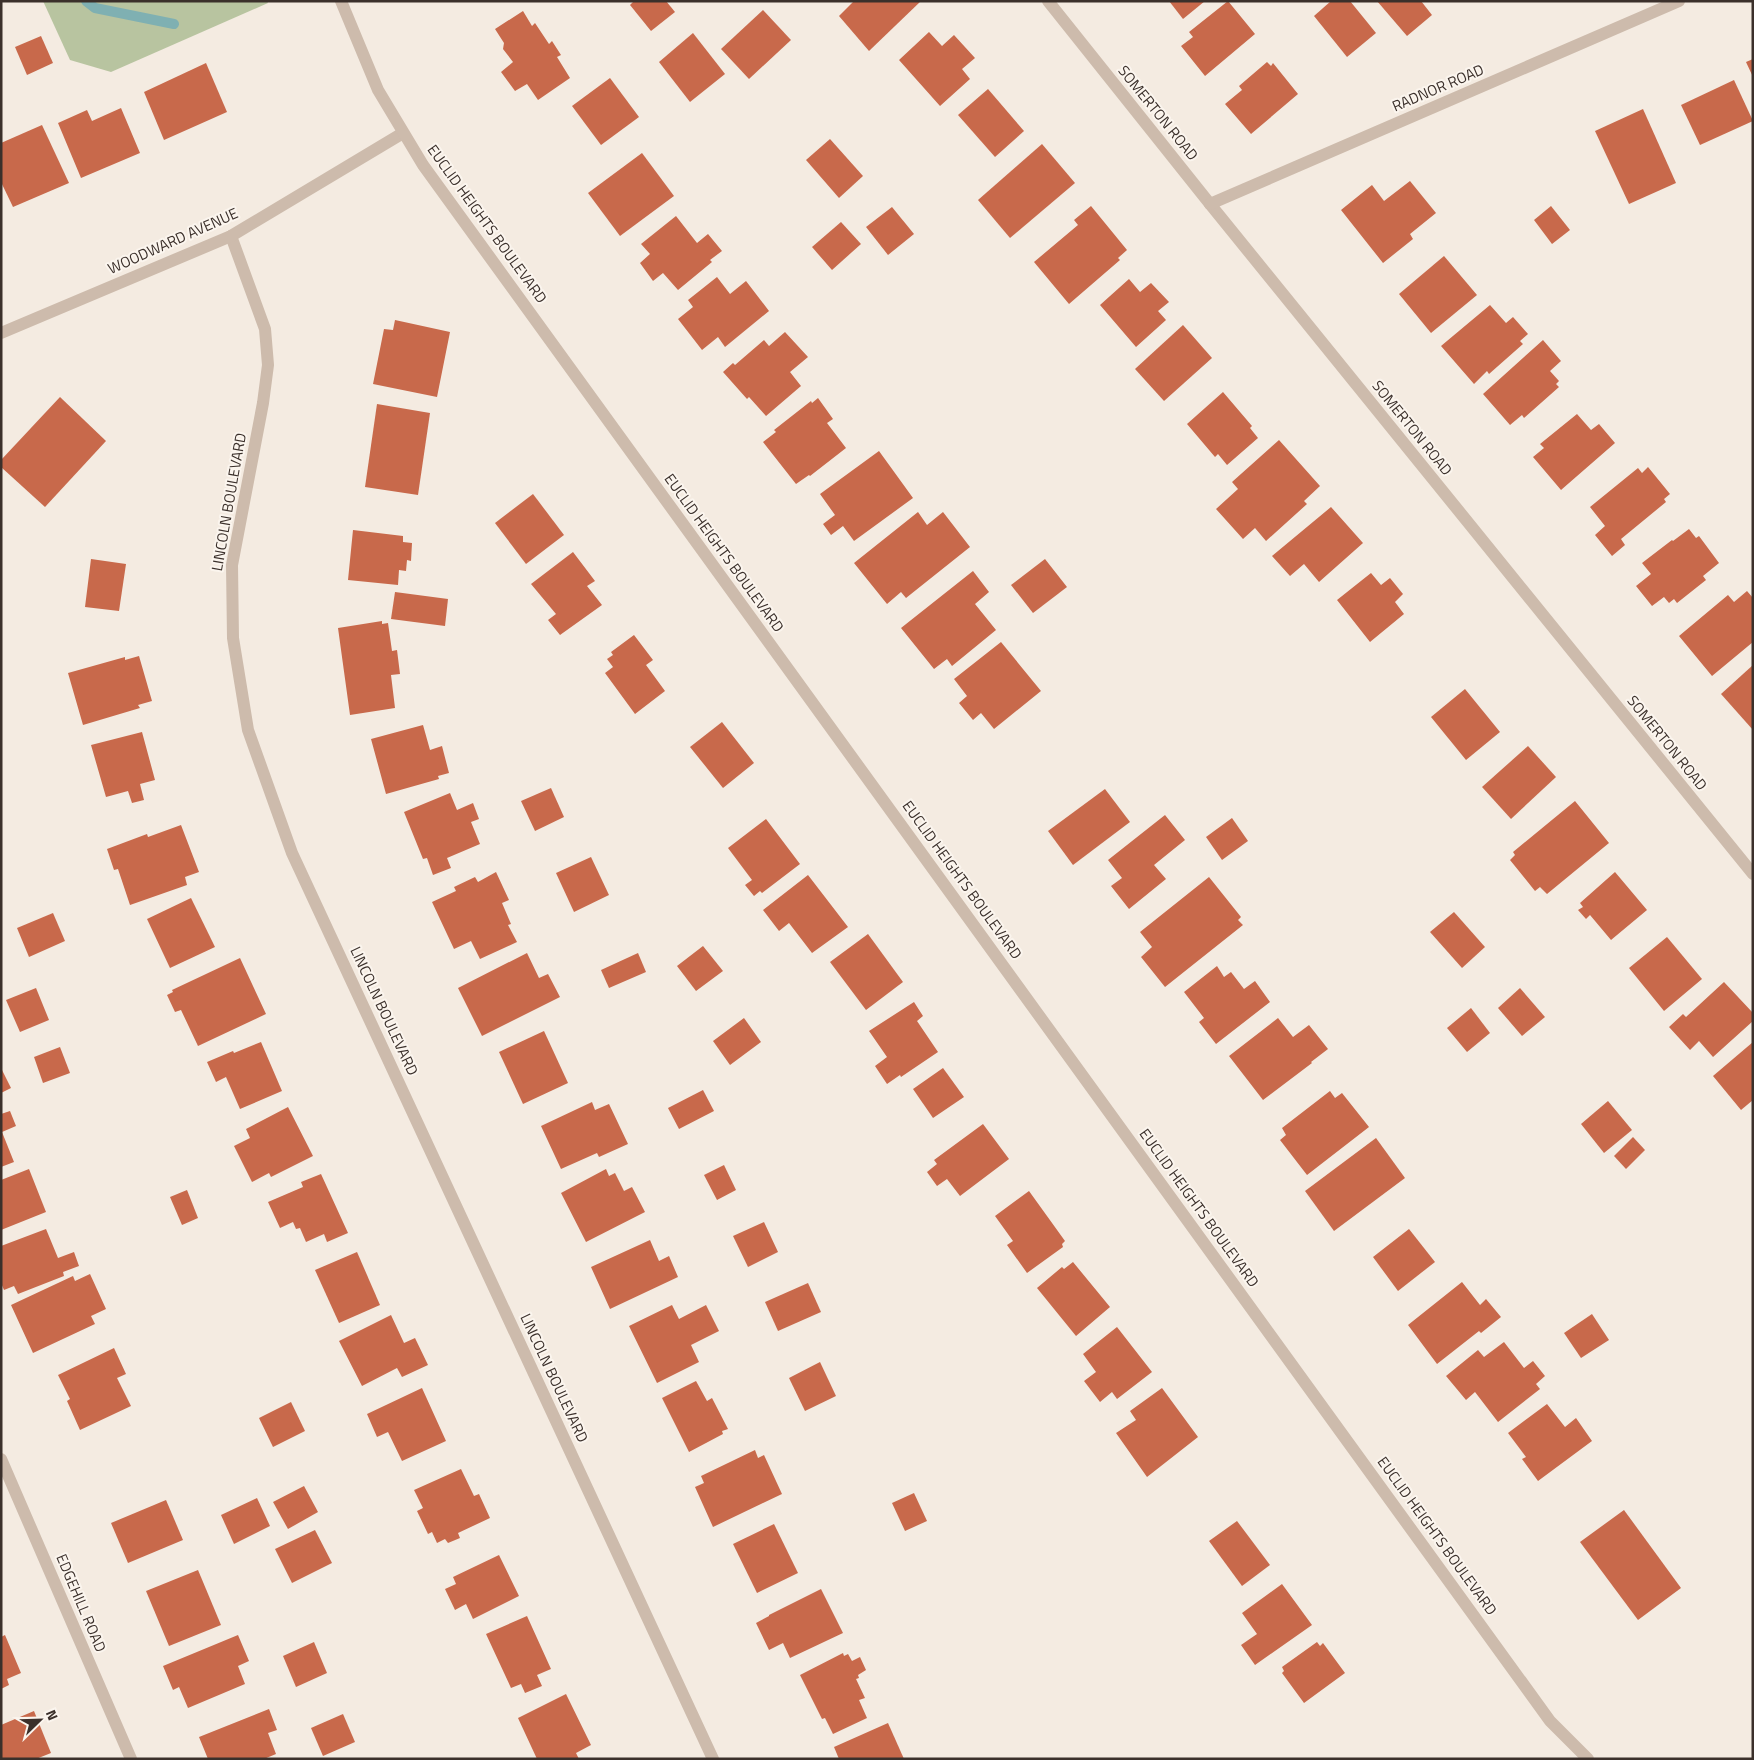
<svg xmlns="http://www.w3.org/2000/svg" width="1754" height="1760" font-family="'Titillium Web',sans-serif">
<rect width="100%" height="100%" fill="#f4ebe1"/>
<polygon fill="#b8c4a0" points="43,1 267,1 268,3 111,72 70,60"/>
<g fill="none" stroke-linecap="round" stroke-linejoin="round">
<polyline stroke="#7fb0b2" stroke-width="10" points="86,1 95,8 174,24"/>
</g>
<g fill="#c8694b">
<polygon points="634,1 666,1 675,12 651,31 630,5"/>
<polygon points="854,1 921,1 869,51 839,16"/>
<polygon points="1169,1 1205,1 1183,19"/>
<polygon points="1228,1 1255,34 1205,76 1181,46 1193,37 1189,32"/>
<polygon points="1331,1 1350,1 1376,33 1347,57 1314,16"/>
<polygon points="1377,1 1421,1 1432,15 1407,36"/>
<polygon points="763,10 791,40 749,79 721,49"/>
<polygon points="523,11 532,26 535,23 549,44 552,41 561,55 557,57 570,78 538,100 527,84 515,91 501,72 513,62 503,49 504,43 495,29"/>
<polygon points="929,32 942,46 954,35 975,58 962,69 970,79 940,106 899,60"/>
<polygon points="693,33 725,74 690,102 659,62"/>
<polygon points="41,36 53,63 27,75 15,47"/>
<polygon points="1753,59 1753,77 1746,62"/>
<polygon points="1267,62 1271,66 1273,63 1298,94 1251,134 1225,104 1242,90 1239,86"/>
<polygon points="206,63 227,112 164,140 144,92"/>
<polygon points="610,78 639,117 601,145 572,106"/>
<polygon points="1734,80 1753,121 1700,145 1681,105"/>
<polygon points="988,89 1024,131 995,157 958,115"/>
<polygon points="121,108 140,153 81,178 58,123 87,110 92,121"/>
<polygon points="1643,109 1676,183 1629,204 1595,131"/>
<polygon points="42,125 69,183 13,207 1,182 1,143"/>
<polygon points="830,139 863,176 839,198 806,160"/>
<polygon points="1042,144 1075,183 1010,238 978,200"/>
<polygon points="642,153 674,196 620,236 588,193"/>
<polygon points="1410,181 1436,213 1410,234 1413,239 1383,263 1341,210 1372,185 1384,201"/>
<polygon points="1091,206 1127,250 1118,258 1120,260 1069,304 1034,262 1078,225 1074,220"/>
<polygon points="1551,206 1570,230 1552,244 1534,220"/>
<polygon points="892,207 914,234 888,255 866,227"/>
<polygon points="676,216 697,243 708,234 722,251 710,260 712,262 678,290 663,273 653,281 640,263 650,254 641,244"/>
<polygon points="841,222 861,244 832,270 812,247"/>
<polygon points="1444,256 1477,295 1431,333 1399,294"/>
<polygon points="717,277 730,294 746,281 769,311 725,347 718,337 702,350 678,319 693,307 688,300"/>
<polygon points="1129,279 1140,292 1151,283 1169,302 1158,311 1166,320 1136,347 1100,305"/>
<polygon points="1490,305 1506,323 1513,317 1528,334 1520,341 1523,344 1489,374 1487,371 1474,384 1441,346"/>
<polygon points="395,320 450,332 437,397 373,384 384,329 393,330"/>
<polygon points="1183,325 1212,358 1164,401 1135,369"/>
<polygon points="785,332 808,357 790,372 801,386 766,416 749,397 747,399 723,372 733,363 735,365 764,340 769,346"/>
<polygon points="1543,340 1561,361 1550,371 1559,381 1556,384 1559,387 1524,418 1522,415 1510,425 1483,394"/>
<polygon points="1223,392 1252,426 1250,428 1258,438 1227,465 1218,454 1215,457 1187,424"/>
<polygon points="60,397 106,441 45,507 1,467 1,460"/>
<polygon points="818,398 833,419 827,423 846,448 810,476 809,475 796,484 763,442 776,432 774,430 811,401 812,403"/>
<polygon points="377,404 430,413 418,495 365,487"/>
<polygon points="1577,414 1591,430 1599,424 1615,443 1561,490 1533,457 1544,448 1540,444"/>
<polygon points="1279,440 1320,486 1304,501 1307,504 1266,541 1255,528 1243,539 1216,509 1238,489 1232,482"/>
<polygon points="879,451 913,498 854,541 843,526 831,535 823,524 835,515 820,494"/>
<polygon points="1648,467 1670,494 1664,499 1666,502 1621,539 1625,545 1612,556 1595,535 1605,526 1590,507 1638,468 1642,473"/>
<polygon points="533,494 564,535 526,564 495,523"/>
<polygon points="1331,507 1363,543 1319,582 1304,564 1290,576 1272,556"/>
<polygon points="918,512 927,525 943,512 970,547 906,598 901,592 887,604 854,563"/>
<polygon points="1689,529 1696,538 1699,536 1719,563 1703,576 1706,580 1677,603 1674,599 1669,603 1664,597 1652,606 1636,586 1651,574 1642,563 1672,540 1673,541"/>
<polygon points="353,530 403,536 403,542 412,543 411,561 407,560 406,571 399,570 398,585 348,580"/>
<polygon points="573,552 595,581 587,586 602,605 560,635 548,620 556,614 531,584"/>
<polygon points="91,559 126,564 119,611 85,607"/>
<polygon points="1045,559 1067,587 1033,613 1011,585"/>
<polygon points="973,571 989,592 975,604 996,630 952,666 947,659 934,669 901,628"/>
<polygon points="1371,573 1381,585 1390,578 1403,594 1395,602 1404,614 1370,642 1337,600"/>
<polygon points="1747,591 1753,598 1753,642 1712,676 1679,636 1728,595 1734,602"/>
<polygon points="395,592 448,599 445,626 391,619"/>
<polygon points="382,621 382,624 388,623 392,651 397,650 400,674 391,675 395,708 350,715 338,628"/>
<polygon points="634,635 653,660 646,665 665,691 635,714 605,673 613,667 607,659 613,655 611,652"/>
<polygon points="1001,642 1041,691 994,729 981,713 973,720 959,703 967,696 954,679"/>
<polygon points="139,656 152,701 138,705 140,708 83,725 68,673 125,657 125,660"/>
<polygon points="1753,665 1753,730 1721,694"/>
<polygon points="1465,689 1500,732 1466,760 1431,717"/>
<polygon points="722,722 754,763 723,788 690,747"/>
<polygon points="423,725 430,750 442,746 449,773 438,776 439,779 386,794 371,739"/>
<polygon points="142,732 155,780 140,784 144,800 132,803 128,791 106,797 91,745"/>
<polygon points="1528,746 1556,777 1511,819 1482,787"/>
<polygon points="551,788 564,817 535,831 521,801"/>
<polygon points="1105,789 1130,822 1073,865 1048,831"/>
<polygon points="450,793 457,810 473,803 479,819 471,822 480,844 447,858 451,868 433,875 427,858 423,859 404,812"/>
<polygon points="1575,801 1609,843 1547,894 1540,887 1535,891 1510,860 1515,855 1513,852"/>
<polygon points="1165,815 1185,840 1154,865 1166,879 1129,909 1111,886 1122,878 1108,860"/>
<polygon points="1232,818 1248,841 1222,860 1206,837"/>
<polygon points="766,819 800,864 762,893 760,891 754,896 745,885 752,880 728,848"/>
<polygon points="181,825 199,872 185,877 187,885 130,905 118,869 114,870 107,849 147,834 148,837"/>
<polygon points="591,857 609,895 574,912 556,873"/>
<polygon points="496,872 509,900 502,903 511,924 508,925 517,942 480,959 471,941 454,949 432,902 456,891 454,887 475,877 478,882"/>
<polygon points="1615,872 1647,910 1611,940 1590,915 1586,919 1578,910 1583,907 1580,903"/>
<polygon points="808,875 848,927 812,953 789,923 779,931 763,910"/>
<polygon points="1209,877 1241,917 1238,920 1243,925 1165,987 1141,957 1152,947 1140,932"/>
<polygon points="191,898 215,947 170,968 147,919"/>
<polygon points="1454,912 1485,947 1462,968 1430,932"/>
<polygon points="53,913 65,941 29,957 17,928"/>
<polygon points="868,934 903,982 866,1010 830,962"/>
<polygon points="1667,937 1702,979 1664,1011 1629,968"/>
<polygon points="703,946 723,971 696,991 677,966"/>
<polygon points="527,953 539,978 548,974 560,997 482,1036 458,988"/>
<polygon points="638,953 646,972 609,988 601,970"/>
<polygon points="240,958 266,1014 198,1046 181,1010 175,1012 167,995 173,992 172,990"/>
<polygon points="1217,966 1224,977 1231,972 1244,989 1255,981 1270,1002 1216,1044 1199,1022 1204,1018 1184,992"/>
<polygon points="1724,982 1753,1013 1753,1021 1713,1057 1699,1041 1690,1050 1669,1027 1683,1014 1686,1017"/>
<polygon points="36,988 49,1020 20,1032 6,1000"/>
<polygon points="1520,988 1545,1017 1522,1036 1498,1008"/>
<polygon points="914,1002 923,1016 917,1021 938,1052 901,1077 900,1075 887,1084 875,1066 887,1057 869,1031"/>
<polygon points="1471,1008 1490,1033 1467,1052 1447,1028"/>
<polygon points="744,1018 761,1042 730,1065 713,1041"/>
<polygon points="1278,1018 1293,1037 1309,1025 1328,1049 1311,1062 1312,1063 1263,1100 1229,1056"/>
<polygon points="544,1031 568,1083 523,1104 499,1052"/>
<polygon points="261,1042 282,1091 240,1109 226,1077 216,1082 207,1062 233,1051 234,1053"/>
<polygon points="1753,1042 1753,1100 1741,1110 1713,1076"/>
<polygon points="60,1047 70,1073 43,1083 34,1057"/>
<polygon points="1,1068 11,1088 1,1093"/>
<polygon points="943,1068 964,1097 933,1118 913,1089"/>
<polygon points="703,1090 714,1111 679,1129 668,1108"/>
<polygon points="1330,1091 1335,1098 1342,1093 1369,1127 1307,1175 1280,1140 1286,1135 1282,1128"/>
<polygon points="1608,1101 1632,1130 1604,1153 1581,1124"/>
<polygon points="592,1102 595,1110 609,1104 628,1144 599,1157 597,1153 561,1169 541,1126"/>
<polygon points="288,1107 313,1156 271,1177 269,1173 252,1182 234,1146 250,1138 246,1129"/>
<polygon points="10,1111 16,1126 2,1132 14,1162 1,1167 1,1114"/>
<polygon points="983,1124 1009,1159 960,1196 947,1179 937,1186 927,1172 937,1164 934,1160"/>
<polygon points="1633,1137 1645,1150 1626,1169 1614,1156"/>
<polygon points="1376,1138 1405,1178 1334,1231 1305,1191"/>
<polygon points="724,1165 736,1190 717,1200 704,1175"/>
<polygon points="29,1169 46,1212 1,1230 1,1180"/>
<polygon points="606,1169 609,1176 615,1173 624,1191 632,1187 645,1212 586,1242 561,1193"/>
<polygon points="321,1174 348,1233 327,1242 324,1234 306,1242 300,1228 296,1229 293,1222 280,1228 268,1202 303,1187 301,1182"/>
<polygon points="187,1190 198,1218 182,1225 170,1197"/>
<polygon points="1029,1191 1065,1241 1062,1244 1063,1247 1027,1273 1007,1245 1013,1241 995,1216"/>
<polygon points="764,1222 778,1252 748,1267 733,1236"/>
<polygon points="46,1229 58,1258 74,1252 79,1266 63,1272 64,1276 18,1294 14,1286 4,1290 1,1283 1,1246"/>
<polygon points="1409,1229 1435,1262 1398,1291 1373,1257"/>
<polygon points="650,1240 659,1261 669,1256 678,1277 610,1309 591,1267"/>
<polygon points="357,1252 380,1305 339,1323 315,1270"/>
<polygon points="1073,1262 1110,1307 1076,1336 1037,1288 1062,1267 1064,1269"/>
<polygon points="90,1274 106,1309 91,1316 95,1324 33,1353 11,1305 73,1276 75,1281"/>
<polygon points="1462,1282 1480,1305 1486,1299 1501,1317 1481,1333 1479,1331 1437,1364 1408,1325"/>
<polygon points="808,1283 821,1312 778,1331 765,1302"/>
<polygon points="672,1305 679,1319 706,1305 719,1331 691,1345 699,1362 657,1383 629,1326"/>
<polygon points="1592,1314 1609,1340 1581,1358 1564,1333"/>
<polygon points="391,1315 404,1343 415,1338 428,1365 402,1377 397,1368 362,1386 339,1341"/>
<polygon points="1117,1327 1152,1372 1117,1399 1112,1392 1100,1402 1084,1381 1096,1372 1083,1354"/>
<polygon points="1504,1342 1524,1368 1533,1361 1545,1376 1536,1384 1540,1389 1498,1422 1475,1392 1466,1400 1446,1376 1478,1350 1484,1357"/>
<polygon points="114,1348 126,1374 117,1378 131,1406 80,1430 67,1401 70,1399 58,1375"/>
<polygon points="820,1362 836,1396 805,1411 789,1378"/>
<polygon points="696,1381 707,1401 712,1398 728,1429 722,1431 723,1434 689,1452 662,1398"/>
<polygon points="422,1388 446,1441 402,1461 388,1432 377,1437 367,1414"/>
<polygon points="1162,1388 1198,1437 1147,1477 1116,1433 1136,1420 1130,1411"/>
<polygon points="291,1402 305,1431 273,1447 259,1418"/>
<polygon points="1547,1404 1565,1427 1576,1418 1592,1441 1538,1481 1522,1459 1526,1457 1508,1433"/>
<polygon points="755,1450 758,1458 764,1455 782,1494 713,1527 695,1487 704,1483 701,1476"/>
<polygon points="461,1469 474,1496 479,1494 490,1518 458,1533 460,1538 448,1543 445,1539 437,1543 432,1532 428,1534 417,1511 423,1508 414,1490"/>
<polygon points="304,1486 318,1512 288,1529 273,1502"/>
<polygon points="914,1493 927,1521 905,1531 892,1503"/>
<polygon points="257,1498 270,1526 234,1544 221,1515"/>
<polygon points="166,1500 183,1540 128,1563 111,1523"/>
<polygon points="1624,1510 1681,1588 1638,1620 1580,1542"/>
<polygon points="1237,1521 1270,1565 1242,1586 1209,1541"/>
<polygon points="774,1524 798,1573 757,1593 733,1544"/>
<polygon points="315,1530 332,1563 292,1583 275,1549"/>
<polygon points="499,1555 519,1596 473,1619 466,1604 455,1610 445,1589 456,1584 453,1577"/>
<polygon points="198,1570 221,1625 169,1646 146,1591"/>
<polygon points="1282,1584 1312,1625 1255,1665 1241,1645 1257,1634 1242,1613"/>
<polygon points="821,1589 843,1633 790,1658 783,1643 769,1650 756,1623 769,1616 769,1615"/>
<polygon points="527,1616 551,1669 537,1675 542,1686 525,1693 521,1684 511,1688 486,1634"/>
<polygon points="5,1635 21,1673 7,1679 9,1685 1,1689 1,1637"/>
<polygon points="238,1635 249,1661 238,1666 245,1684 188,1708 179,1687 173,1690 163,1666"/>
<polygon points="314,1642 327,1673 296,1687 283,1656"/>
<polygon points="1317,1642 1320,1646 1323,1643 1345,1673 1304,1703 1282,1673 1284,1671 1282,1667"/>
<polygon points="843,1653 844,1656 848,1654 852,1661 860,1657 866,1670 858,1675 859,1678 856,1679 865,1698 859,1700 867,1718 833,1734 825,1718 822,1719 800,1675"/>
<polygon points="566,1694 591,1745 576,1753 579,1759 537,1759 518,1718"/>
<polygon points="269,1709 277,1730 268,1733 276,1754 264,1759 208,1759 199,1737"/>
<polygon points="34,1711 51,1753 36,1759 1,1759 1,1725"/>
<polygon points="343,1714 355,1742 323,1756 311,1728"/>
<polygon points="888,1723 904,1759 839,1759 834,1747"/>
</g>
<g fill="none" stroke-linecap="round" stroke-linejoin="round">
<g stroke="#cdbbac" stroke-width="12">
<polyline points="1048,1 1210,204 1753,874"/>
<polyline points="1210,204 1679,1"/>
<polyline points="231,236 265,329 268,365 263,403 232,565 233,638 248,730 292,853 713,1759"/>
<polyline points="1,333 231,236 403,133"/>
<polyline points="1,1459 131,1759"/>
</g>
<polyline stroke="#cdbbac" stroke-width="12" points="341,1 378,90 423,165 1550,1721 1588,1759"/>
</g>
<g text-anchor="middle" stroke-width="4" stroke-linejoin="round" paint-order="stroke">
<g font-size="15" fill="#3b302b" stroke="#fbf5ee">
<text transform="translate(1438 88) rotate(-23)" y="5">RADNOR ROAD</text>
<text transform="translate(1158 113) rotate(51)" y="5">SOMERTON ROAD</text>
<text transform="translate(487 224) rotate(54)" y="5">EUCLID HEIGHTS BOULEVARD</text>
<text transform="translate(173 241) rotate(-24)" y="5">WOODWARD AVENUE</text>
<text transform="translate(1412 428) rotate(51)" y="5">SOMERTON ROAD</text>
<text transform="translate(229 502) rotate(-80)" y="5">LINCOLN BOULEVARD</text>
<text transform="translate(724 553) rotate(54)" y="5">EUCLID HEIGHTS BOULEVARD</text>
<text transform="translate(1667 743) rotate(51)" y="5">SOMERTON ROAD</text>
<text transform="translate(962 880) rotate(54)" y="5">EUCLID HEIGHTS BOULEVARD</text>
<text transform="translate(384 1011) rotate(65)" y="5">LINCOLN BOULEVARD</text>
<text transform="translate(1199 1208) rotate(54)" y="5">EUCLID HEIGHTS BOULEVARD</text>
<text transform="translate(554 1378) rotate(65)" y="5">LINCOLN BOULEVARD</text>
<text transform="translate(1437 1536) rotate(54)" y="5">EUCLID HEIGHTS BOULEVARD</text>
<text transform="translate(81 1603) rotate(67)" y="5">EDGEHILL ROAD</text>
</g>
</g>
<rect width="1754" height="1760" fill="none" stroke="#3b302b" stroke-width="5"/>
<g transform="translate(40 1720) rotate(67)" stroke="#fbf5ee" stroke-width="4" paint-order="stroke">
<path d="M0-4L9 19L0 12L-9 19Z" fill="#3b302b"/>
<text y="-8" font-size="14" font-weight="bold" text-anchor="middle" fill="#3b302b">N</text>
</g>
</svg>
